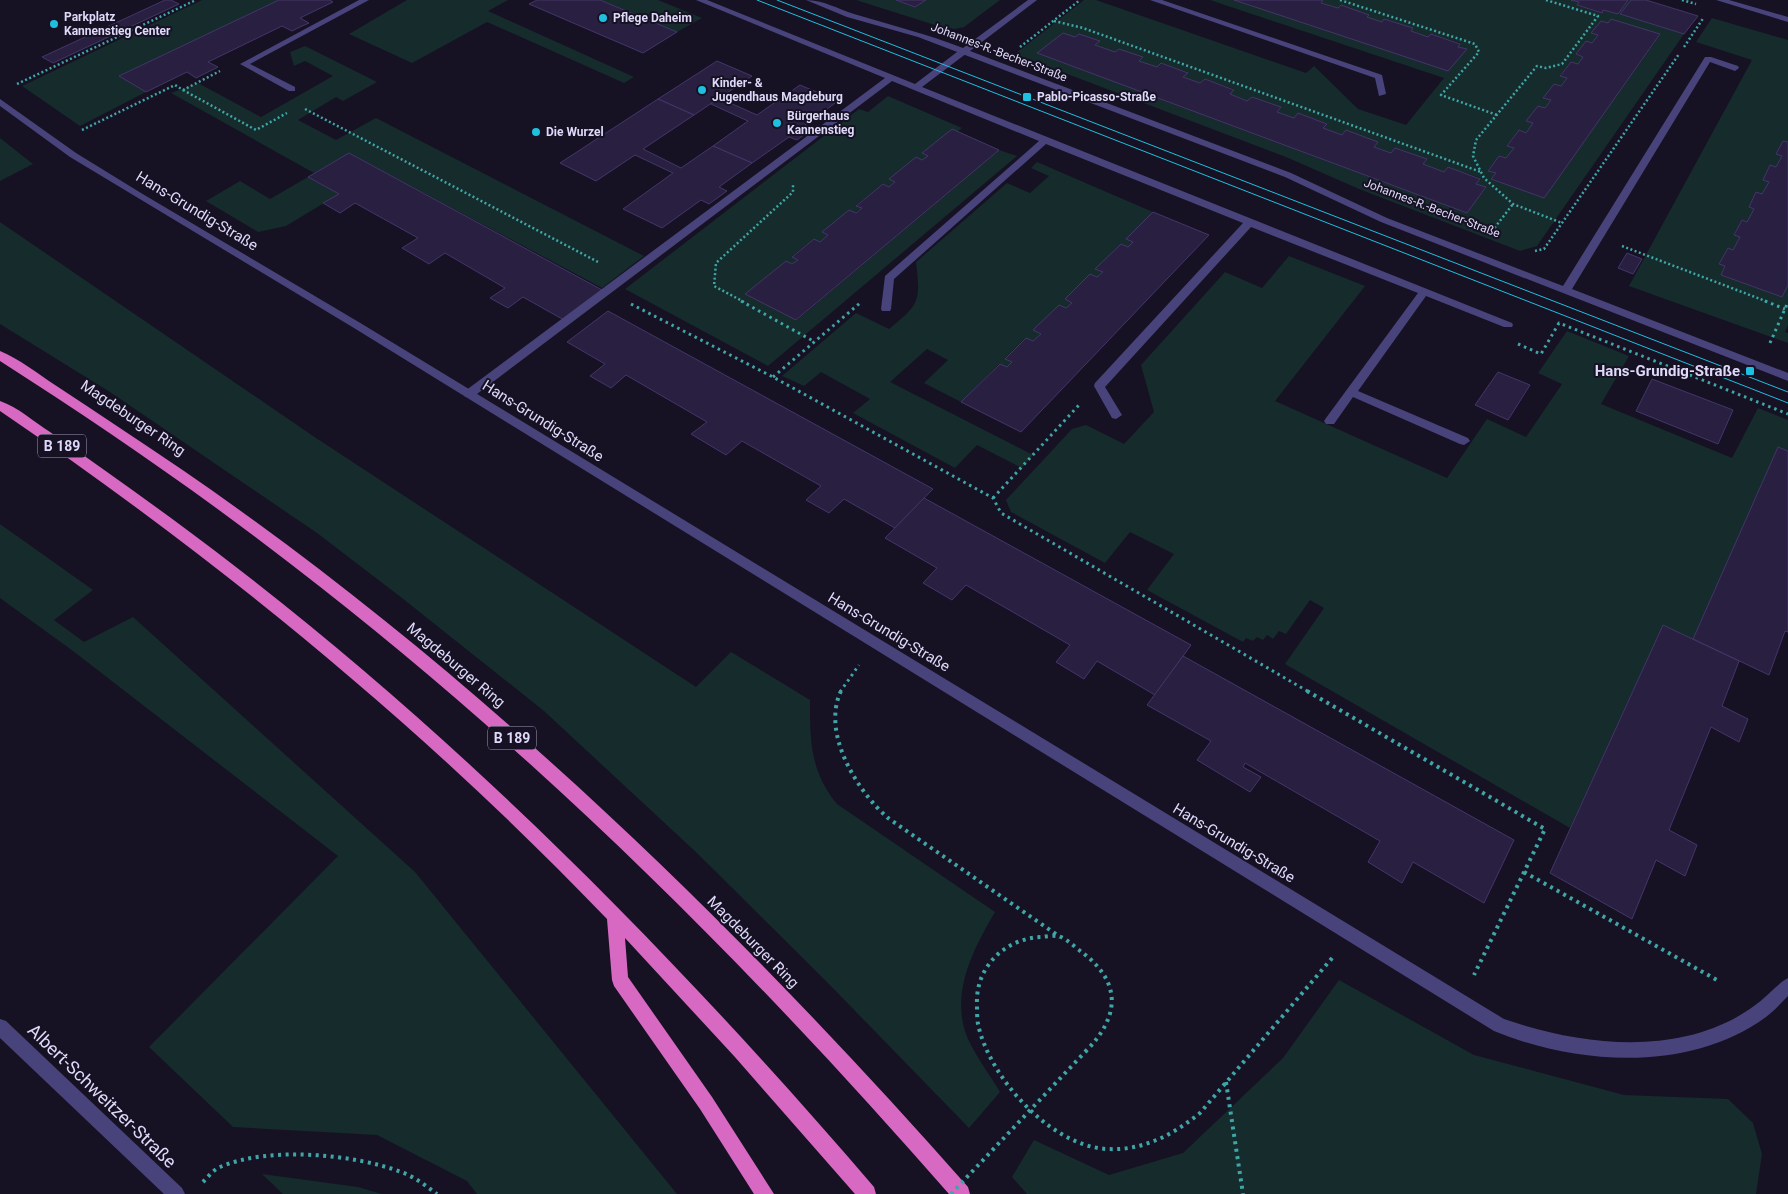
<svg xmlns="http://www.w3.org/2000/svg" width="1788" height="1194" font-family="Roboto,sans-serif">
<rect width="100%" height="100%" fill="#161223"/>
<g fill="#152b2c" fill-rule="evenodd">
<polygon points="202,0 279,0 120,76 146,92 80,126 22,86"/>
<polygon points="407,0 508,0 488,11 634,77 624,83 487,22 412,63 349,34"/>
<polygon points="600,0 658,0 702,18 677,32"/>
<polygon points="856,0 896,0 915,7 926,0 1000,0 964,27 955,29 938,26"/>
<path d="M 1084,0 L 1096,0 L 1306,73 L 1314,66 L 1358,109 L 1406,125 L 1444,78 L 1210,0 L 1234,0 L 1466,49 L 1458,47 L 1460,43 L 1432,34 L 1428,37 L 1411,31 L 1412,28 L 1385,19 L 1382,22 L 1367,17 L 1369,15 L 1341,6 L 1338,8 L 1321,3 L 1323,0 L 1571,0 L 1579,2 L 1578,6 L 1601,13 L 1603,10 L 1618,14 L 1628,0 L 1631,0 L 1620,14 L 1684,34 L 1537,246 L 1520,251 L 1359,189 L 1286,157 L 1015,54 ZM 1601,21 L 1660,35 L 1544,198 L 1492,179 L 1496,173 L 1488,170 L 1499,156 L 1506,158 L 1514,148 L 1507,145 L 1519,130 L 1526,133 L 1533,123 L 1527,121 L 1545,108 L 1551,100 L 1544,98 L 1561,86 L 1567,78 L 1560,75 L 1571,62 L 1578,64 L 1583,57 L 1576,54 L 1586,42 L 1592,43 L 1598,35 L 1592,33 ZM 1063,33 L 1075,37 L 1079,34 L 1099,41 L 1095,45 L 1115,52 L 1119,49 L 1143,57 L 1139,61 L 1157,67 L 1161,63 L 1187,72 L 1183,77 L 1200,83 L 1205,79 L 1234,89 L 1230,94 L 1247,101 L 1252,97 L 1281,107 L 1277,112 L 1294,118 L 1298,113 L 1327,124 L 1323,128 L 1342,135 L 1346,130 L 1377,142 L 1374,147 L 1391,153 L 1396,148 L 1426,159 L 1423,164 L 1444,172 L 1448,167 L 1480,178 L 1476,184 L 1486,188 L 1466,213 L 1038,53 Z"/>
<polygon points="1712,18 1788,40 1788,142 1783,141 1776,154 1782,156 1776,167 1770,166 1763,180 1769,182 1762,194 1756,192 1749,207 1754,209 1747,222 1742,220 1734,234 1740,237 1733,250 1728,248 1719,264 1725,266 1721,275 1782,297 1788,285 1788,325 1785,332 1788,333 1788,343 1629,286 1752,60 1696,42"/>
<polygon points="305,46 377,82 343,101 336,97 298,120 336,140 376,118 644,256 602,288 349,153 314,173 171,93 198,83 261,117 333,76 305,61 294,66 290,52"/>
<polygon points="888,96 962,128 957,132 951,130 922,153 928,156 922,160 916,158 889,179 895,182 889,187 883,184 856,205 862,208 823,232 828,235 820,242 814,239 792,256 798,260 792,264 786,261 746,294 797,320 999,150 1017,156 768,366 625,289 859,109 868,112"/>
<polygon points="0,138 33,164 0,181"/>
<path d="M 1037,162 L 1153,212 L 1126,239 L 1133,242 L 1128,247 L 1121,244 L 1096,269 L 1103,272 L 1097,277 L 1090,274 L 1065,299 L 1072,303 L 1066,308 L 1059,305 L 1034,330 L 1041,334 L 1033,341 L 1025,338 L 1005,358 L 1012,362 L 1007,367 L 999,364 L 961,402 L 924,383 L 948,360 L 927,349 L 890,382 L 1033,455 L 1022,468 L 977,445 L 955,468 L 853,413 L 870,399 L 821,372 L 804,386 L 782,376 L 856,313 L 889,329 C 919,304 921,302 916,262 L 1007,183 L 1030,193 L 1049,176 L 1031,168 Z"/>
<polygon points="308,177 339,194 286,226 258,232 206,201 240,181 270,199"/>
<path d="M 0,222 L 316,438 L 696,687 L 731,652 L 810,700 C 810,741 810,771 837,804 L 995,912 C 973,950 949,995 968,1039 C 977,1058 990,1075 1000,1092 L 969,1128 L 826,981 L 698,854 L 544,711 L 402,598 L 317,533 L 110,392 L 0,324 Z"/>
<polygon points="1289,256 1365,286 1275,401 1447,478 1487,419 1526,437 1562,384 1538,373 1567,331 1629,356 1601,404 1732,458 1758,408 1788,420 1788,451 1778,447 1693,639 1663,625 1570,828 1285,664 1324,608 1310,600 1286,634 1279,631 1273,639 1267,635 1263,640 1257,637 1253,641 1246,638 1243,642 1147,590 1174,554 1130,532 1105,563 1011,512 1006,500 1072,429 1086,425 1124,444 1154,412 1141,365 1225,272 1262,288"/>
<polygon points="0,524 93,590 54,620 84,642 133,617 415,872 677,1194 477,1194 467,1181 377,1135 233,1127 149,1047 338,856 73,651 0,598"/>
<polygon points="1339,980 1474,1055 1624,1095 1728,1099 1753,1123 1762,1154 1756,1194 1027,1194 1012,1177 1034,1140 1109,1175 1183,1153 1283,1058"/>
<polygon points="262,1174 358,1187 382,1194 283,1194"/>
</g>
<g fill="#292041" stroke="#44356a">
<polygon points="165,0 171,0 179,4 53,63 42,57"/>
<polygon points="279,0 330,0 333,2 300,18 309,23 300,27 292,31 282,26 208,62 218,67 196,78 187,72 146,92 119,76"/>
<polygon points="537,0 600,0 677,32 643,53 529,4"/>
<polygon points="896,0 926,0 915,7"/>
<polygon points="1234,0 1323,0 1321,3 1338,8 1341,5 1369,15 1367,17 1382,22 1384,19 1413,28 1411,31 1428,37 1431,34 1460,44 1458,47 1467,49 1448,71"/>
<polygon points="1571,0 1628,0 1618,14 1603,10 1602,13 1577,5 1579,2"/>
<polygon points="1631,0 1646,0 1698,16 1684,34 1620,14"/>
<polygon points="1611,19 1660,34 1552,187 1544,198 1491,179 1496,173 1488,171 1499,156 1506,158 1514,148 1507,146 1519,130 1526,133 1533,123 1526,121 1538,106 1545,108 1551,100 1543,98 1554,84 1561,86 1567,78 1560,76 1571,62 1578,64 1583,57 1576,54 1586,41 1592,43 1598,35 1591,33 1601,21 1608,23"/>
<polygon points="1063,33 1075,37 1079,34 1100,41 1095,45 1115,52 1119,49 1143,57 1139,61 1157,67 1161,63 1188,73 1183,77 1200,83 1205,79 1234,90 1230,94 1247,101 1252,97 1281,107 1277,112 1294,118 1298,113 1327,124 1323,128 1342,135 1346,130 1378,142 1374,147 1391,153 1395,148 1427,159 1423,164 1444,172 1448,167 1480,179 1476,184 1486,187 1467,213 1037,53"/>
<polygon points="717,61 752,76 694,115 658,99"/>
<polygon points="800,85 838,101 805,125 813,128 797,140 789,137 752,163 713,146 748,121 711,104 719,98 757,115"/>
<polygon points="658,99 694,115 643,149 681,168 713,146 752,163 719,187 727,191 709,204 701,200 662,228 623,209 673,173 635,155 596,181 560,163"/>
<polygon points="952,129 999,150 796,320 745,294 786,261 792,264 798,260 792,257 814,239 820,242 828,235 822,232 849,210 856,213 862,208 856,206 883,184 889,187 895,182 889,179 916,157 922,160 928,156 922,153"/>
<polygon points="1783,141 1788,142 1788,285 1782,297 1721,275 1725,266 1719,264 1728,248 1733,250 1740,237 1734,235 1742,220 1747,222 1754,209 1749,207 1756,192 1762,194 1769,182 1763,180 1770,165 1776,167 1782,156 1776,154"/>
<polygon points="349,153 604,291 564,320 523,297 508,308 490,298 505,288 445,253 429,264 402,248 418,238 355,203 340,213 323,203 339,194 308,177"/>
<polygon points="1153,212 1209,235 1021,432 961,402 1000,364 1007,367 1012,362 1005,359 1026,338 1033,341 1041,334 1033,330 1059,305 1066,308 1072,303 1065,299 1090,274 1097,277 1103,272 1095,269 1121,244 1128,247 1133,242 1126,239"/>
<polygon points="1627,253 1642,259 1633,274 1618,268"/>
<polygon points="608,311 933,489 895,528 844,499 829,513 806,500 821,486 742,441 726,455 691,434 707,422 626,375 611,388 590,376 605,364 567,342"/>
<polygon points="1498,372 1530,385 1508,420 1475,405"/>
<polygon points="1652,379 1733,410 1718,444 1636,411"/>
<polygon points="1778,447 1788,451 1788,632 1785,631 1769,675 1693,639"/>
<polygon points="924,498 1191,645 1155,695 1097,661 1084,679 1056,662 1070,645 966,585 952,600 923,583 937,568 885,538"/>
<polygon points="1663,625 1739,661 1722,706 1748,719 1739,742 1711,727 1669,830 1697,845 1685,876 1656,860 1632,919 1550,873"/>
<polygon points="1183,656 1514,840 1484,903 1413,862 1402,883 1368,862 1380,841 1245,763 1243,767 1261,777 1250,792 1197,760 1211,741 1147,705"/>
</g>
<g fill="none" stroke-linecap="round" stroke-linejoin="round">
<g stroke="#3fa6a7" stroke-width="2.5" stroke-dasharray="2 2.5" stroke-linecap="butt">
<polyline points="1340,0 1475,44 1479,52 1441,95 1497,115"/>
<polyline points="1546,0 1598,16 1562,64 1546,68 1537,66 1476,140 1473,156 1484,178 1513,204 1562,223"/>
<polyline points="1682,0 1696,4"/>
<polyline points="1054,21 1083,28 1481,172"/>
<polyline points="1020,47 1080,0"/>
<polyline points="1684,47 1704,17"/>
<polyline points="17,84 196,0"/>
<polyline points="183,90 256,130 287,113"/>
<polyline points="305,109 600,263"/>
<polyline points="82,130 175,85 183,90 220,71"/>
<polyline points="1489,235 1513,204"/>
<polyline points="1622,246 1768,302"/>
<polyline points="1535,251 1544,249 1679,54"/>
<polyline points="744,302 714,286 716,263 793,192 793,183"/>
</g>
<g stroke="#3fa6a7" stroke-width="3" stroke-dasharray="2.5 4" stroke-linecap="butt">
<polyline points="741,301 815,342"/>
<polyline points="1765,301 1785,309"/>
<polyline points="631,304 773,377 993,498 1001,513 1309,692"/>
<polyline points="1770,343 1788,302"/>
<polyline points="1518,344 1541,354 1559,323 1788,414"/>
<polyline points="773,377 860,303"/>
<polyline points="993,498 1079,405"/>
<polyline points="840,692 859,665"/>
</g>
<g stroke="#3fa6a7" stroke-width="4" stroke-dasharray="3 4.5" stroke-linecap="butt">
<path d="M 841,691 C 821,733 857,791 888,818 L 1060,937"/>
<polyline points="1307,691 1545,829 1474,975"/>
<polyline points="1524,872 1717,980"/>
<path d="M 1085,1052 C 1119,1018 1123,984 1083,953 C 1076,948 1068,940 1061,937 C 1056,935 1048,936 1042,937 C 1005,938 975,967 977,1005 C 977,1011 977,1018 978,1024 C 989,1077 1050,1146 1107,1149 C 1142,1151 1173,1135 1200,1113 L 1333,957"/>
<polyline points="1226,1082 1243,1194"/>
<path d="M 203,1182 C 208,1177 213,1170 220,1167 C 268,1146 354,1154 401,1172 C 415,1177 426,1186 437,1194"/>
</g>
<g fill="#49437c" fill-rule="evenodd">
<polygon points="359,0 369,0 250,64 295,87 295,91 289,91 240,64"/>
<polygon points="696,0 707,0 915,84 961,49 967,49 967,53 922,87 1512,323 1513,325 1512,327 1504,327 1426,296 1358,391 1468,438 1470,441 1464,445 1460,444 1353,397 1334,424 1326,424 1324,421 1326,418 1418,293 1251,227 1105,387 1122,415 1116,419 1112,418 1094,386 1095,383 1243,223 1046,144 894,279 891,309 890,311 882,311 881,309 885,276 1039,141 892,81 473,397 465,397 464,394 465,391 885,78"/>
</g>
<g fill="#49437c" fill-rule="evenodd">
<path d="M 806,0 C 823,0 838,9 854,14 C 891,25 927,34 963,48 L 1028,0 L 1037,0 L 970,51 L 1291,173 L 1387,218 L 1563,286 L 1705,57 L 1711,57 L 1738,66 L 1739,68 L 1735,71 L 1710,62 L 1572,289 L 1788,373 L 1788,381 L 1381,222 L 1285,177 L 918,37 L 847,17 Z"/>
<polygon points="1150,0 1162,0 1382,75 1386,94 1379,96 1375,78"/>
<polygon points="1716,0 1729,0 1788,17 1788,22"/>
<path d="M 0,99 L 76,153 L 141,193 L 362,324 L 1504,1019 C 1582,1046 1683,1058 1754,1006 C 1764,999 1773,989 1783,981 L 1788,978 L 1788,996 C 1781,1003 1774,1011 1766,1017 C 1690,1073 1576,1065 1494,1031 L 354,328 L 70,157 L 0,106 Z"/>
<polygon points="0,1019 6,1021 182,1188 185,1194 164,1194 0,1038"/>
</g>
<g fill="#d869c2" fill-rule="evenodd">
<path d="M 0,351 C 19,359 37,373 55,385 C 98,413 141,442 184,471 C 476,672 734,922 968,1187 L 970,1194 L 949,1194 C 749,965 533,750 292,565 C 198,492 100,425 0,361 Z"/>
<path d="M 0,401 C 18,407 34,422 50,432 C 91,460 131,489 171,518 C 435,712 661,939 874,1187 L 876,1194 L 855,1194 L 734,1056 L 625,938 L 628,977 L 712,1097 L 774,1194 L 754,1194 L 700,1109 L 614,986 L 612,980 L 607,919 C 424,728 219,560 0,411 Z"/>
</g>
<g stroke="#1fbfe0" stroke-width="1">
<polyline points="757,0 1788,403"/>
<polyline points="777,0 1788,392"/>
</g>
<polyline stroke="#3fa6a7" stroke-width="4" stroke-dasharray="3 4.5" stroke-linecap="butt" points="951,1194 1085,1052"/>
</g>
<g fill="#1fbfe0" stroke="#161223" stroke-width="2">
<circle cx="603" cy="18" r="5"/>
<circle cx="54" cy="24" r="5"/>
<circle cx="702" cy="90" r="5"/>
<rect x="1022" y="92" width="10" height="10" rx="2.5"/>
<circle cx="777" cy="123" r="5"/>
<circle cx="536" cy="132" r="5"/>
<rect x="1745" y="366" width="10" height="10" rx="2.5"/>
</g>
<g text-anchor="middle" stroke-width="4" stroke-linejoin="round" paint-order="stroke">
<g font-size="12" font-weight="bold" fill="#dfd9fa" stroke="#161223" text-anchor="start">
<text x="64" y="21">Parkplatz<tspan x="64" dy="14">Kannenstieg Center</tspan></text>
<text x="613" y="22">Pflege Daheim</text>
<text x="712" y="87">Kinder- &amp;<tspan x="712" dy="14">Jugendhaus Magdeburg</tspan></text>
<text x="1037" y="101">Pablo-Picasso-Straße</text>
<text x="787" y="120">Bürgerhaus<tspan x="787" dy="14">Kannenstieg</tspan></text>
<text x="546" y="136">Die Wurzel</text>
</g>
<g font-size="12" fill="#dfd9fa" stroke="#161223">
<text transform="translate(999 52) rotate(21)" y="4">Johannes-R.-Becher-Straße</text>
<text transform="translate(1432 208) rotate(21)" y="4">Johannes-R.-Becher-Straße</text>
</g>
<g fill="#161223" stroke="#a39dba" stroke-width="1">
<rect x="38" y="434.5" width="48" height="23" rx="4"/>
<rect x="488" y="726.5" width="48" height="23" rx="4"/>
</g>
<g font-size="14" font-weight="bold" fill="#dfd9fa">
<text x="62" y="451">B 189</text>
<text x="512" y="743">B 189</text>
</g>
<g font-size="15" fill="#dfd9fa" stroke="#161223">
<text transform="translate(197 211) rotate(31)" y="5">Hans-Grundig-Straße</text>
<text transform="translate(133 418) rotate(34)" y="5">Magdeburger Ring</text>
<text transform="translate(543 421) rotate(32)" y="5">Hans-Grundig-Straße</text>
<text transform="translate(889 632) rotate(31)" y="5">Hans-Grundig-Straße</text>
<text transform="translate(456 665) rotate(40)" y="5">Magdeburger Ring</text>
<text transform="translate(1234 843) rotate(31)" y="5">Hans-Grundig-Straße</text>
<text transform="translate(753 942) rotate(45)" y="5">Magdeburger Ring</text>
</g>
<g font-size="15" font-weight="bold" fill="#dfd9fa" stroke="#161223" text-anchor="end">
<text x="1740" y="376">Hans-Grundig-Straße</text>
</g>
<g font-size="18" fill="#dfd9fa" stroke="#161223">
<text transform="translate(102 1096) rotate(44)" y="6">Albert-Schweitzer-Straße</text>
</g>
</g>
</svg>
